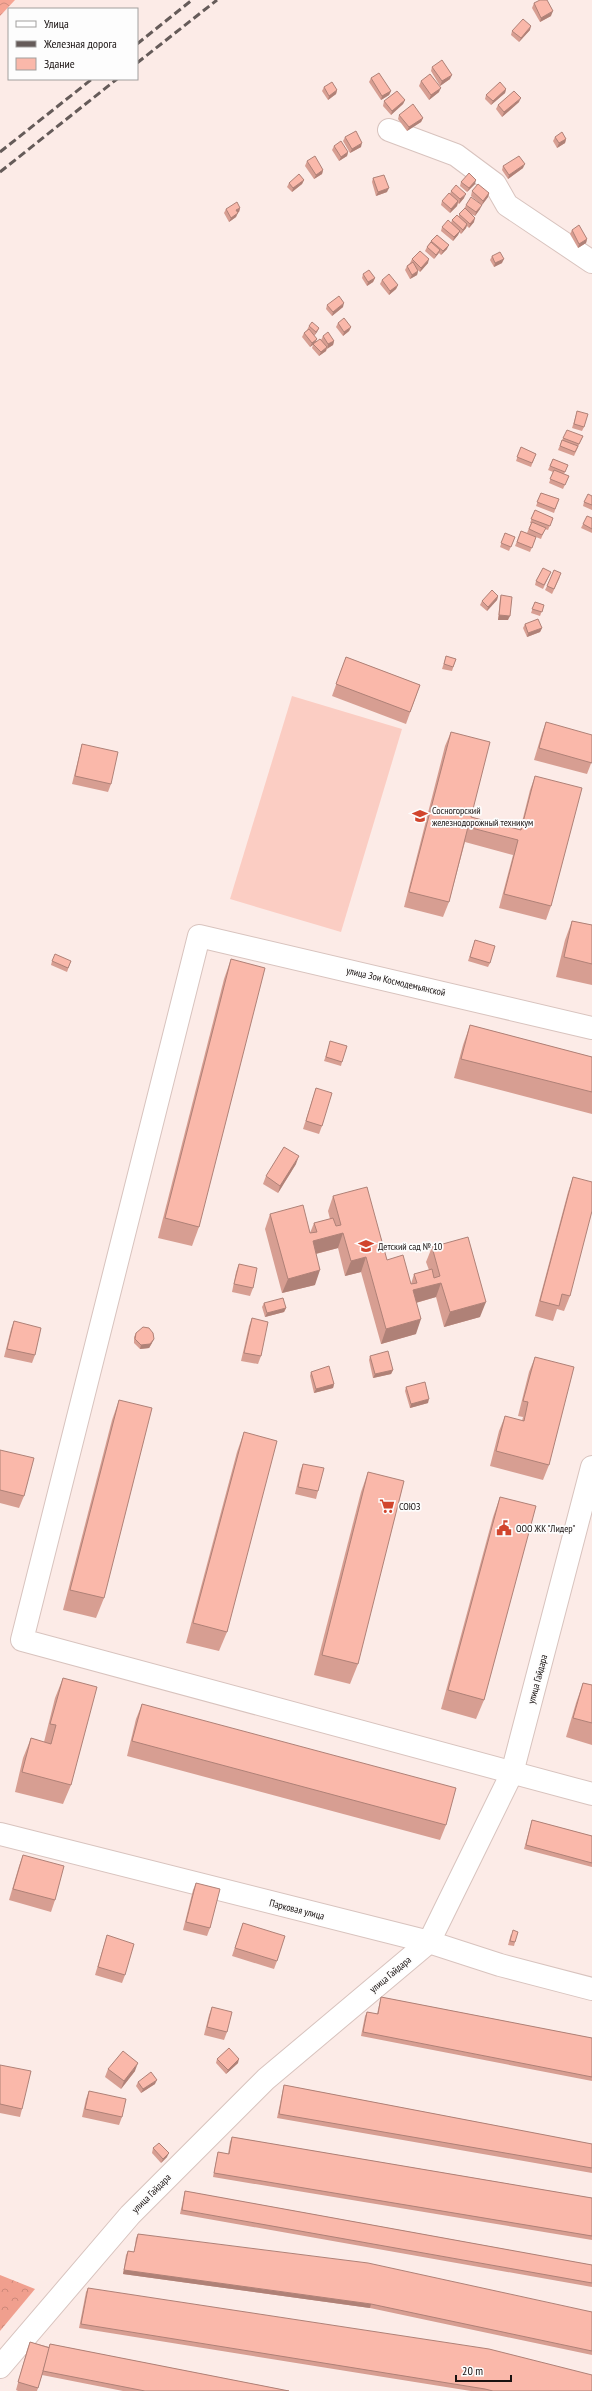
<svg xmlns="http://www.w3.org/2000/svg" width="592" height="2391" font-family="'PT Sans Narrow',sans-serif">
<defs>
<pattern id="forest-crowns" width="20" height="18" patternUnits="userSpaceOnUse"><rect width="20" height="18" fill="#f09f8e"/><path d="M2 6a3 3 0 1 1 6 0M12 15a3 3 0 1 1 6 0" fill="none" stroke="#cd8879"/></pattern>
<pattern id="water-waves" width="16" height="10" patternUnits="userSpaceOnUse"><rect width="16" height="10" fill="#f6a594"/><path d="M0 5q4-4 8 0t8 0" fill="none" stroke="#d28d7f"/></pattern>
</defs>
<rect width="100%" height="100%" fill="#fcebe7"/>
<polygon fill="#fbcdc3" points="292,696 402,729 341,932 230,899"/>
<polygon fill="url(#forest-crowns)" points="0,2275 35,2289 0,2331"/>
<polygon fill="url(#water-waves)" points="0,0 15,0 0,16"/>
<g fill="none" stroke-linecap="round" stroke-linejoin="round">
<g stroke="#d8c3be" stroke-width="24">
<g id="minor">
<polyline points="389,130 456,155 495,184 507,205 592,262"/>
<polyline points="592,1028 199,936 22,1640 592,1794"/>
<polyline points="0,1834 429,1942 500,1965 592,1989"/>
<polyline points="0,2367 130,2215 266,2079 429,1942 512,1773 592,1467"/>
</g>
</g>
<use href="#minor" stroke="#fff" stroke-width="22"/>
<g stroke="#655b59" stroke-width="3" stroke-dasharray="8 4" stroke-linecap="butt">
<polyline points="137,44 192,0"/>
<polyline points="137,63 217,0"/>
<polyline points="0,152 92,79"/>
<polyline points="0,172 117,79"/>
</g>
</g>
<g fill="#d79e92">
<polygon points="534,3 551,16 540,22 532,8"/>
<polygon points="530,30 519,42 511,35 512,31"/>
<polygon points="432,67 450,79 440,86 431,71"/>
<polygon points="371,78 391,91 389,95 381,100 369,82"/>
<polygon points="421,81 439,92 429,100 419,86"/>
<polygon points="324,87 337,90 336,94 328,100 322,91"/>
<polygon points="506,89 505,93 491,105 485,99 486,95"/>
<polygon points="405,100 403,104 391,115 383,106 384,101"/>
<polygon points="519,102 502,117 496,109 498,105"/>
<polygon points="399,115 423,118 421,122 407,131 398,119"/>
<polygon points="345,137 361,147 350,153 343,141"/>
<polygon points="555,137 566,139 565,143 557,148 553,141"/>
<polygon points="334,146 348,152 347,156 339,161 332,150"/>
<polygon points="307,161 323,170 322,174 314,179 305,166"/>
<polygon points="503,166 523,168 508,179 502,170"/>
<polygon points="373,178 387,192 376,196 372,182"/>
<polygon points="304,180 302,184 292,192 287,187 289,183"/>
<polygon points="461,182 475,184 467,192 460,186"/>
<polygon points="451,191 464,198 459,204 458,203 457,206 450,213 441,205 442,201 450,194"/>
<polygon points="472,191 489,193 488,197 482,205 471,196"/>
<polygon points="466,205 480,209 475,216 471,214 474,222 469,228 467,226 466,228 461,234 459,232 458,235 453,241 441,231 442,227 451,223 452,220 459,216 459,214 464,209"/>
<polygon points="240,208 239,212 237,213 236,217 229,222 224,213 226,209"/>
<polygon points="572,230 587,239 586,243 578,248 570,234"/>
<polygon points="431,241 447,249 441,255 439,253 434,259 425,251 427,247"/>
<polygon points="492,256 502,263 494,267 490,260"/>
<polygon points="412,259 428,263 420,272 418,270 418,271 417,275 410,279 405,270 407,266 410,263"/>
<polygon points="363,274 375,278 373,282 367,286 362,278"/>
<polygon points="382,280 398,285 396,289 389,295 380,284"/>
<polygon points="327,305 343,307 332,316 326,309"/>
<polygon points="338,323 351,327 349,331 343,336 336,327"/>
<polygon points="309,326 319,328 317,332 314,336 317,339 315,342 321,340 323,336 334,341 333,345 327,348 326,351 319,356 312,348 313,345 310,347 302,337 304,333 307,330"/>
<polygon points="576,415 584,427 582,431 572,428"/>
<polygon points="583,436 574,456 558,450 563,438"/>
<polygon points="521,447 536,454 531,467 516,461"/>
<polygon points="553,459 568,465 564,474 569,476 563,489 549,483 553,472 548,470"/>
<polygon points="541,493 559,499 554,513 536,506"/>
<polygon points="592,496 592,510 583,506 584,502"/>
<polygon points="535,510 553,518 548,530 545,529 541,539 536,537 530,552 515,546 521,531 527,533 531,523 530,523"/>
<polygon points="592,518 592,533 581,528 583,524"/>
<polygon points="505,533 515,537 509,551 500,547"/>
<polygon points="551,572 543,589 535,585 536,581"/>
<polygon points="560,577 552,594 545,590 547,586"/>
<polygon points="501,595 508,620 498,620 500,599"/>
<polygon points="498,596 497,600 487,611 480,605 482,601"/>
<polygon points="535,602 544,605 540,616 531,613"/>
<polygon points="525,624 542,628 540,632 527,637 523,628"/>
<polygon points="446,656 456,659 452,671 442,669"/>
<polygon points="346,657 420,685 406,724 332,696"/>
<polygon points="546,722 592,761 587,774 534,760 542,733"/>
<polygon points="451,732 471,817 520,830 530,790 535,776 551,906 546,920 499,908 513,855 465,842 449,902 443,917 404,907 445,746"/>
<polygon points="82,744 111,784 108,792 72,784"/>
<polygon points="572,921 592,925 592,985 556,977 565,940"/>
<polygon points="475,940 490,963 488,967 468,961"/>
<polygon points="231,959 199,1227 192,1246 158,1238 224,979"/>
<polygon points="52,961 71,961 67,972 51,965"/>
<polygon points="470,1025 592,1057 592,1114 454,1078 463,1045"/>
<polygon points="329,1046 342,1062 341,1066 324,1061"/>
<polygon points="316,1088 322,1126 319,1134 303,1129"/>
<polygon points="296,1164 278,1193 263,1184 266,1176"/>
<polygon points="573,1177 570,1296 564,1311 557,1309 553,1321 535,1316 568,1192"/>
<polygon points="333,1196 387,1260 411,1284 414,1274 429,1270 426,1262 432,1247 480,1317 444,1327 436,1297 416,1303 416,1334 381,1344 361,1272 345,1276 338,1248 316,1254 315,1285 282,1293 265,1229 270,1214 310,1233 314,1223 330,1219 328,1211"/>
<polygon points="239,1264 253,1288 250,1296 232,1292 236,1272"/>
<polygon points="264,1303 286,1308 284,1312 265,1317 262,1307"/>
<polygon points="252,1318 261,1356 258,1364 241,1361 249,1326"/>
<polygon points="14,1321 35,1355 32,1363 4,1357 11,1329"/>
<polygon points="136,1333 152,1343 149,1348 140,1349 134,1343 134,1337"/>
<polygon points="370,1356 393,1370 391,1374 373,1378 369,1360"/>
<polygon points="535,1357 549,1465 543,1480 490,1466 499,1431 505,1416 522,1421 523,1417 518,1416 529,1372"/>
<polygon points="311,1372 334,1384 333,1388 314,1393 310,1376"/>
<polygon points="406,1387 428,1403 410,1408 405,1391"/>
<polygon points="119,1400 104,1598 96,1618 63,1610 112,1420"/>
<polygon points="244,1432 227,1632 219,1651 186,1643 237,1452"/>
<polygon points="0,1450 24,1496 19,1508 0,1503"/>
<polygon points="303,1464 318,1491 316,1499 295,1494 300,1472"/>
<polygon points="368,1472 358,1664 350,1684 314,1675 361,1492"/>
<polygon points="500,1497 484,1700 476,1719 441,1709 493,1517"/>
<polygon points="63,1678 71,1785 63,1804 15,1792 23,1758 31,1738 44,1742 55,1698"/>
<polygon points="583,1683 592,1685 592,1745 566,1737 576,1703"/>
<polygon points="142,1704 446,1825 440,1840 127,1756 136,1719"/>
<polygon points="532,1820 592,1836 592,1867 524,1849"/>
<polygon points="23,1855 55,1900 51,1912 9,1900 19,1866"/>
<polygon points="196,1883 210,1928 207,1936 183,1930 193,1890"/>
<polygon points="243,1923 277,1961 274,1969 232,1956"/>
<polygon points="511,1934 515,1942 514,1946 508,1945"/>
<polygon points="107,1935 125,1975 122,1983 95,1975"/>
<polygon points="381,1997 592,2038 592,2081 361,2036 365,2016 367,2012 377,2014 380,2001"/>
<polygon points="212,2007 227,2032 224,2040 204,2035 209,2015"/>
<polygon points="217,2059 238,2063 226,2074 216,2063"/>
<polygon points="0,2065 22,2109 20,2117 0,2113"/>
<polygon points="108,2069 135,2071 121,2089 105,2077"/>
<polygon points="138,2082 155,2084 141,2093 136,2086"/>
<polygon points="284,2085 592,2144 592,2173 277,2118 283,2089"/>
<polygon points="89,2091 122,2117 119,2125 82,2117 86,2099"/>
<polygon points="232,2137 592,2198 592,2240 213,2177 217,2156 218,2152 228,2154 230,2142"/>
<polygon points="153,2148 167,2157 161,2163 152,2153"/>
<polygon points="185,2191 592,2265 592,2287 180,2214 184,2195"/>
<polygon points="138,2234 592,2312 592,2355 370,2308 123,2274 126,2255 128,2251 134,2252 136,2238"/>
<polygon points="88,2288 592,2391 471,2391 79,2328 86,2292"/>
<polygon points="30,2342 49,2347 50,2344 289,2391 123,2391 42,2375 37,2391 18,2391 16,2390 27,2350"/>
</g>
<g fill="#af8177">
<polygon points="553,11 551,16 540,22 541,18"/>
<polygon points="531,26 530,30 519,42 521,38"/>
<polygon points="452,75 450,79 440,86 442,81"/>
<polygon points="441,88 439,92 429,100 431,95"/>
<polygon points="506,89 505,93 491,105 493,101"/>
<polygon points="337,90 336,94 328,100 329,96"/>
<polygon points="391,91 389,95 381,100 382,96"/>
<polygon points="521,98 519,102 502,117 504,112"/>
<polygon points="405,100 403,104 391,115 392,111"/>
<polygon points="423,118 421,122 407,131 409,127"/>
<polygon points="566,139 565,143 557,148 559,143"/>
<polygon points="362,143 361,147 350,153 352,149"/>
<polygon points="348,152 347,156 339,161 341,157"/>
<polygon points="525,164 523,168 508,179 509,175"/>
<polygon points="323,170 322,174 314,179 316,175"/>
<polygon points="304,180 302,184 292,192 293,188"/>
<polygon points="476,180 475,184 467,192 469,188"/>
<polygon points="389,188 387,192 376,196 378,192"/>
<polygon points="489,193 488,197 482,205 483,201"/>
<polygon points="466,194 464,198 459,204 460,199"/>
<polygon points="458,201 457,206 450,213 451,209"/>
<polygon points="482,205 480,209 475,216 476,212"/>
<polygon points="240,208 239,212 234,214 236,210"/>
<polygon points="238,213 236,217 229,222 231,218"/>
<polygon points="475,218 474,222 469,228 470,224"/>
<polygon points="467,224 466,228 461,234 463,230"/>
<polygon points="460,231 458,235 453,241 454,237"/>
<polygon points="587,239 586,243 578,248 579,244"/>
<polygon points="449,245 447,249 441,255 443,251"/>
<polygon points="440,250 438,254 434,259 436,255"/>
<polygon points="429,259 428,263 420,272 421,268"/>
<polygon points="504,259 502,263 494,267 495,263"/>
<polygon points="418,271 417,275 410,279 412,275"/>
<polygon points="375,278 373,282 367,286 368,282"/>
<polygon points="398,285 396,289 389,295 390,291"/>
<polygon points="344,303 343,307 332,316 333,312"/>
<polygon points="351,327 349,331 343,336 344,332"/>
<polygon points="319,328 317,332 314,336 316,332"/>
<polygon points="317,339 315,343 310,347 312,343"/>
<polygon points="334,341 333,345 327,349 328,344"/>
<polygon points="327,347 326,351 319,356 321,352"/>
<polygon points="498,596 497,600 487,611 488,607"/>
<polygon points="499,615 510,616 508,620 498,620"/>
<polygon points="542,628 540,632 527,637 528,633"/>
<polygon points="299,1156 296,1164 278,1193 280,1186"/>
<polygon points="343,1233 338,1248 307,1256 313,1241"/>
<polygon points="366,1257 361,1272 345,1276 351,1261"/>
<polygon points="320,1270 315,1285 282,1293 288,1279"/>
<polygon points="441,1283 436,1297 408,1305 413,1290"/>
<polygon points="486,1302 480,1317 444,1327 450,1312"/>
<polygon points="286,1308 284,1312 265,1317 267,1313"/>
<polygon points="421,1319 416,1334 381,1344 386,1329"/>
<polygon points="154,1339 152,1343 149,1348 140,1349 141,1345"/>
<polygon points="393,1370 391,1374 373,1378 375,1374"/>
<polygon points="334,1384 333,1388 314,1393 316,1389"/>
<polygon points="429,1399 428,1403 410,1408 411,1404"/>
<polygon points="239,2059 238,2063 226,2074 228,2070"/>
<polygon points="138,2063 135,2071 121,2089 124,2081"/>
<polygon points="157,2080 155,2084 141,2093 143,2089"/>
<polygon points="169,2153 167,2157 161,2163 163,2159"/>
<polygon points="124,2270 371,2304 370,2308 123,2274"/>
</g>
<g fill="#fab8aa" stroke="#af8177">
<polygon points="540,0 547,0 553,11 541,18 534,3"/>
<polygon points="523,19 531,26 521,38 512,31"/>
<polygon points="442,60 452,75 442,81 432,67"/>
<polygon points="379,73 391,91 382,96 371,78"/>
<polygon points="430,74 441,88 431,95 421,81"/>
<polygon points="332,82 337,90 329,96 324,87"/>
<polygon points="500,82 506,89 493,101 486,95"/>
<polygon points="397,91 405,100 392,111 384,101"/>
<polygon points="514,91 521,98 504,112 498,105"/>
<polygon points="413,104 423,118 409,127 399,115"/>
<polygon points="356,131 362,143 352,149 345,137"/>
<polygon points="562,132 566,139 559,143 555,137"/>
<polygon points="341,141 348,152 341,157 334,146"/>
<polygon points="315,156 323,170 316,175 307,161"/>
<polygon points="519,156 525,164 509,175 503,166"/>
<polygon points="469,173 476,180 469,188 461,182"/>
<polygon points="299,174 304,180 293,188 289,183"/>
<polygon points="384,175 389,188 378,192 373,178"/>
<polygon points="478,184 489,193 483,201 472,191"/>
<polygon points="456,185 466,194 460,199 451,191"/>
<polygon points="449,193 458,201 451,209 442,201"/>
<polygon points="471,197 482,205 476,212 466,205"/>
<polygon points="237,202 240,208 236,210 238,213 231,218 226,209"/>
<polygon points="465,208 475,218 470,224 459,214"/>
<polygon points="457,215 467,224 463,230 452,220"/>
<polygon points="448,220 460,231 454,237 442,227"/>
<polygon points="579,225 587,239 579,244 572,230"/>
<polygon points="437,235 449,245 443,251 431,241"/>
<polygon points="431,242 440,250 436,255 427,247"/>
<polygon points="420,251 429,259 421,268 412,259"/>
<polygon points="500,252 504,259 495,263 492,256"/>
<polygon points="413,262 418,271 412,275 407,266"/>
<polygon points="369,270 375,278 368,282 363,274"/>
<polygon points="389,274 398,285 390,291 382,280"/>
<polygon points="339,296 344,303 333,312 327,305"/>
<polygon points="344,318 351,327 344,332 338,323"/>
<polygon points="312,322 319,328 316,332 309,326"/>
<polygon points="309,329 317,339 312,343 304,333"/>
<polygon points="328,332 334,341 328,344 323,336"/>
<polygon points="320,339 327,347 321,352 313,344"/>
<polygon points="577,411 588,414 584,427 574,424"/>
<polygon points="567,430 583,436 579,444 563,438"/>
<polygon points="562,440 578,446 575,452 560,446"/>
<polygon points="521,447 536,454 532,463 517,457"/>
<polygon points="553,459 568,465 565,472 550,466"/>
<polygon points="554,470 569,476 565,485 550,479"/>
<polygon points="541,493 559,499 555,509 537,502"/>
<polygon points="588,494 592,496 592,505 584,502"/>
<polygon points="535,510 553,518 550,526 531,519"/>
<polygon points="587,516 592,518 592,529 583,524"/>
<polygon points="532,522 546,528 542,535 529,529"/>
<polygon points="521,531 536,537 532,548 517,542"/>
<polygon points="505,533 515,537 511,547 501,543"/>
<polygon points="543,568 551,572 544,585 536,581"/>
<polygon points="554,570 561,573 554,589 547,586"/>
<polygon points="492,590 498,596 488,607 482,601"/>
<polygon points="501,595 512,597 510,616 499,615"/>
<polygon points="535,602 544,605 542,612 532,609"/>
<polygon points="538,619 542,628 528,633 525,624"/>
<polygon points="446,656 456,659 453,667 444,664"/>
<polygon points="346,657 420,685 410,712 336,684"/>
<polygon points="546,722 592,735 592,763 539,748"/>
<polygon points="451,732 490,742 471,817 521,830 535,776 582,788 551,906 504,894 518,840 468,827 449,902 409,892"/>
<polygon points="82,744 118,752 111,784 75,776"/>
<polygon points="572,921 592,925 592,964 564,957"/>
<polygon points="475,940 495,946 490,963 470,957"/>
<polygon points="55,954 71,961 68,968 52,961"/>
<polygon points="231,959 265,968 199,1227 165,1218"/>
<polygon points="470,1025 592,1057 592,1092 461,1059"/>
<polygon points="330,1041 347,1046 342,1062 326,1057"/>
<polygon points="316,1088 332,1093 322,1126 306,1121"/>
<polygon points="284,1147 299,1156 280,1186 266,1176"/>
<polygon points="573,1177 592,1182 592,1211 570,1296 562,1294 559,1306 540,1301"/>
<polygon points="367,1187 387,1260 403,1255 411,1284 417,1283 414,1274 432,1269 434,1278 440,1276 432,1247 468,1237 486,1302 450,1312 441,1283 413,1290 421,1319 386,1329 366,1257 351,1261 343,1233 313,1241 320,1270 288,1279 270,1214 303,1205 310,1233 317,1232 314,1223 333,1218 336,1226 341,1225 333,1196"/>
<polygon points="239,1264 257,1268 253,1288 234,1284"/>
<polygon points="283,1298 286,1308 267,1313 264,1303"/>
<polygon points="252,1318 268,1322 261,1356 244,1353"/>
<polygon points="14,1321 41,1328 35,1355 7,1349"/>
<polygon points="143,1327 149,1328 153,1333 154,1339 150,1344 141,1345 135,1339 136,1333"/>
<polygon points="388,1351 393,1370 375,1374 370,1356"/>
<polygon points="535,1357 574,1367 549,1465 496,1451 505,1416 524,1421 528,1402 523,1401"/>
<polygon points="329,1366 334,1384 316,1389 311,1372"/>
<polygon points="425,1382 429,1399 411,1404 406,1387"/>
<polygon points="119,1400 152,1408 104,1598 70,1590"/>
<polygon points="244,1432 277,1441 227,1632 193,1623"/>
<polygon points="0,1450 34,1458 24,1496 0,1490"/>
<polygon points="303,1464 324,1468 318,1491 298,1487"/>
<polygon points="368,1472 404,1481 358,1664 322,1655"/>
<polygon points="500,1497 536,1506 484,1700 448,1690"/>
<polygon points="63,1678 97,1687 71,1785 22,1772 31,1738 51,1744 56,1725 50,1724"/>
<polygon points="583,1683 592,1685 592,1723 573,1718"/>
<polygon points="142,1704 456,1788 446,1825 132,1741"/>
<polygon points="532,1820 592,1836 592,1863 526,1845"/>
<polygon points="23,1855 64,1866 55,1900 13,1889"/>
<polygon points="196,1883 220,1889 210,1928 186,1922"/>
<polygon points="243,1923 285,1936 277,1961 235,1948"/>
<polygon points="513,1930 518,1932 515,1942 510,1941"/>
<polygon points="107,1935 134,1944 125,1975 98,1967"/>
<polygon points="381,1997 592,2038 592,2077 363,2032 367,2012 378,2014"/>
<polygon points="212,2007 232,2012 227,2032 207,2027"/>
<polygon points="229,2048 239,2059 228,2070 217,2059"/>
<polygon points="123,2051 138,2063 124,2081 108,2069"/>
<polygon points="0,2065 31,2071 22,2109 0,2104"/>
<polygon points="151,2072 157,2080 143,2089 138,2082"/>
<polygon points="284,2085 592,2144 592,2168 279,2114"/>
<polygon points="89,2091 126,2099 122,2117 85,2109"/>
<polygon points="232,2137 592,2198 592,2236 214,2173 218,2152 229,2154"/>
<polygon points="159,2143 169,2153 163,2159 153,2148"/>
<polygon points="185,2191 592,2265 592,2283 182,2210"/>
<polygon points="138,2234 368,2263 592,2312 592,2351 371,2304 124,2270 128,2251 134,2252"/>
<polygon points="88,2288 489,2349 592,2375 592,2391 493,2391 485,2389 81,2324"/>
<polygon points="30,2342 50,2348 38,2388 18,2382"/>
<polygon points="50,2344 289,2391 145,2391 43,2371"/>
</g>
<defs>
<g id="university-bare" transform="scale(1.2)"><path d="M0-5L7-2L0 1L-7-2ZM-4 1L0 2.5L4 1V4Q0 6-4 4Z" fill="#d1452d" stroke="#fdfdfd" stroke-width="2.5" paint-order="stroke"/></g>
<g id="school-bare" transform="scale(1.2)"><path d="M0-5L7-2L0 1L-7-2ZM-4 1L0 2.5L4 1V4Q0 6-4 4Z" fill="#d1452d" stroke="#fdfdfd" stroke-width="2.5" paint-order="stroke"/></g>
<g id="supermarket-bare" transform="scale(1.2)"><path d="M-6-5.5h2.5l.6 2H6L4.5 2H-2.5L-4.4-4H-6ZM-1.5 3.2a1.3 1.3 0 1 0 .1 0ZM3 3.2a1.3 1.3 0 1 0 .1 0Z" fill="#d1452d" stroke="#fdfdfd" stroke-width="2.5" paint-order="stroke"/></g>
<g id="civic-bare" transform="scale(1.2)"><path d="M-.6-6.5H3V-4.5H.6V-3L4-1V1h2V6H-6V1h2V-1L-.6-3ZM-1.2 2.5V6h2.4V2.5Z" fill="#d1452d" stroke="#fdfdfd" stroke-width="2.5" paint-order="stroke"/></g>
</defs>
<g fill-rule="evenodd">
<use href="#university-bare" x="420" y="816"/>
<use href="#school-bare" x="366" y="1246"/>
<use href="#supermarket-bare" x="387" y="1506"/>
<use href="#civic-bare" x="504" y="1528"/>
</g>
<g text-anchor="middle" stroke-width="3.5" stroke-linejoin="round" paint-order="stroke">
<g font-size="10" fill="#181110" stroke="#fdfdfd" text-anchor="start">
<text x="432" y="814">Сосногорский<tspan x="432" dy="12">железнодорожный техникум</tspan></text>
<text x="378" y="1250">Детский сад № 10</text>
<text x="399" y="1510">СОЮЗ</text>
<text x="516" y="1532">ООО ЖК "Лидер"</text>
</g>
<g font-size="10" fill="#181110" stroke="#fdfdfd">
<text transform="translate(396 981) rotate(13)" y="4">улица Зои Космодемьянской</text>
<text transform="translate(537 1679) rotate(-75)" y="4">улица Гайдара</text>
<text transform="translate(297 1909) rotate(14)" y="4">Парковая улица</text>
<text transform="translate(390 1974) rotate(-40)" y="4">улица Гайдара</text>
<text transform="translate(151 2193) rotate(-45)" y="4">улица Гайдара</text>
</g>
</g>
<rect x="8" y="8" width="130" height="72" fill="#fdfdfd" stroke="#a19f9e"/>
<rect x="16" y="21" width="20" height="6" fill="#ffffff" stroke="#a19f9e"/>
<text x="44" y="28" font-size="12" fill="#181110">Улица</text>
<rect x="16" y="41" width="20" height="6" fill="#655b59" stroke="#a19f9e"/>
<text x="44" y="48" font-size="12" fill="#181110">Железная дорога</text>
<rect x="16" y="58" width="20" height="12" fill="#fab8aa" stroke="#a19f9e"/>
<text x="44" y="68" font-size="12" fill="#181110">Здание</text>
<path d="M456 2375v6h55v-6" fill="none" stroke="#181110" stroke-width="2"/>
<text x="462" y="2375" font-size="12" fill="#181110" stroke="#fdfdfd" stroke-width="3" paint-order="stroke">20 m</text>
</svg>
